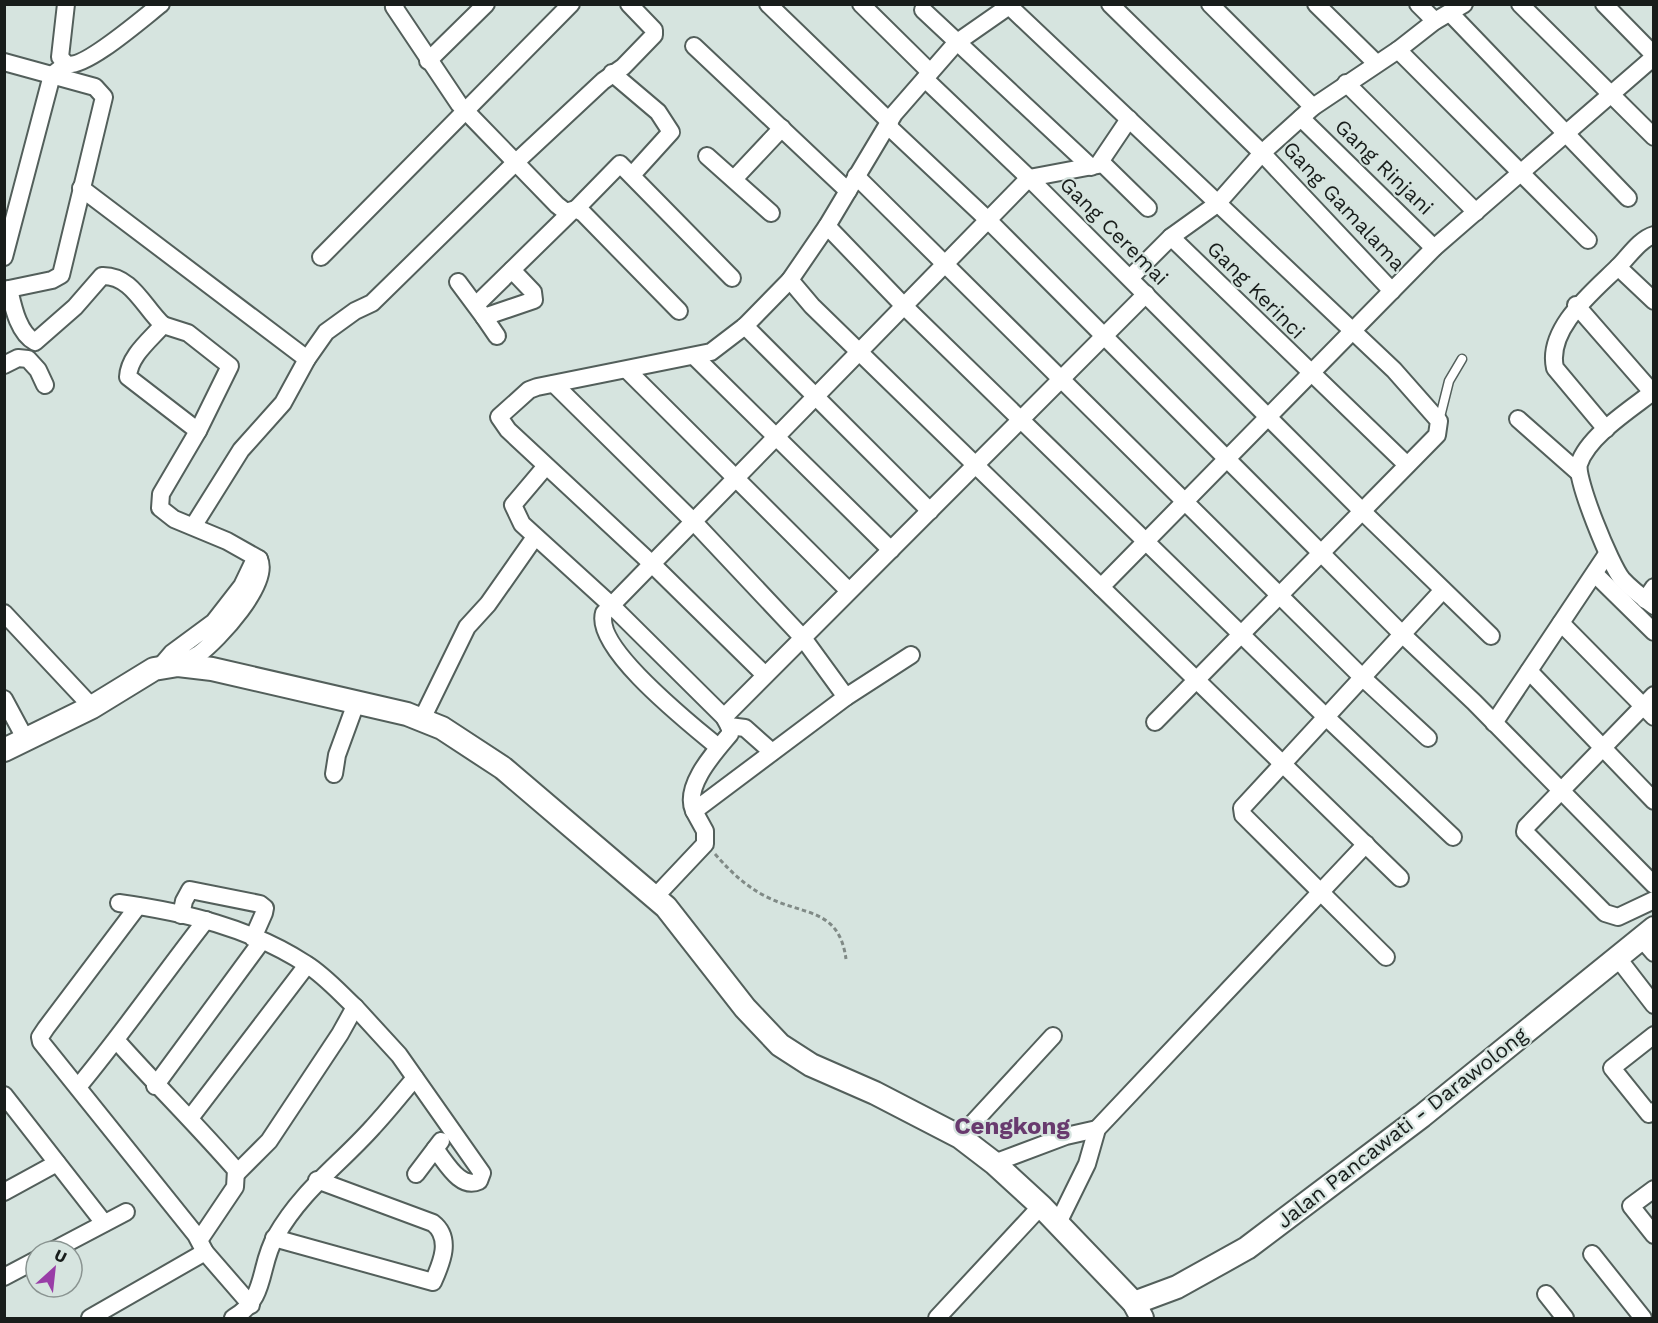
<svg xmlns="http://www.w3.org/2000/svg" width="1658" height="1323" font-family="'Work Sans',sans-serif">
<rect width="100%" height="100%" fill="#d6e4df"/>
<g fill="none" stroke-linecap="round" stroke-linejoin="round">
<g stroke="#535f5b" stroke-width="11">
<polyline id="lane" points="1439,421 1449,381 1462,359"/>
</g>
<g stroke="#535f5b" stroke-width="20">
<g id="street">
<polyline points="66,4 60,57 66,64"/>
<polyline points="396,4 394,7 459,104 557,205 566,212 576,209 583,213 679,311"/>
<polyline points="768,4 890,122"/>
<polyline points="861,4 930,72"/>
<polyline points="1007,4 1394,370 1439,421 1437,435 1155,722"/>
<polyline points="1012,4 956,43 894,114 827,226 790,280 812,306 1400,878"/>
<polyline points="1110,4 1262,153 1392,291"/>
<polyline points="1210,4 1313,107"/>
<polyline points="1316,4 1376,63"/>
<polyline points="1418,4 1435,21"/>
<polyline points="1520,4 1654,137"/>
<polyline points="1604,4 1654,55"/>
<polyline points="923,10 1091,167"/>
<polyline points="1451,14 1628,198"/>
<polyline points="694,46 848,191"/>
<polyline points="1398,50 1588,240"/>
<polyline points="428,61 486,4"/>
<polyline points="4,62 95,87 104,97 61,275 52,280 9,289"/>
<path d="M 66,64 C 84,70 144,17 161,4"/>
<polyline points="612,73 658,112 671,132 632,175"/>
<polyline points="925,79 1029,178 1362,511 1491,636"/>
<polyline points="1346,83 1476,212"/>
<polyline points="1301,118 1434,248"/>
<polyline points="888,126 988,220 1402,634 1474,702 1654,885"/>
<polyline points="707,156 771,213"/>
<polyline points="1101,162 1148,208"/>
<polyline points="856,176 1362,677 1428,738"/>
<polyline points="734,179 782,128"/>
<polyline points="81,188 307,359"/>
<polyline points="576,209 620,164 732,278"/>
<polyline points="827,226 904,306 1325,716 1453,837"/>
<polyline points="1171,237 1407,465"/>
<polyline points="4,257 52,75 66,64"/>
<polyline points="321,257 571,4"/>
<polyline points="1618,267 1654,301"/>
<polyline points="1130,278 1171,237 1217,204 1262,153 1313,107 1398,50 1435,21 1464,4"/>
<polyline points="458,282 484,317 534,300 533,292 512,270"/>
<path d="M 4,290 L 9,289 C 13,306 18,333 35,342 L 75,307 L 102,276 C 132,275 144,308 163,325 C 150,340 129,356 128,377 L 198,431 L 161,494 L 160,508 L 174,519 L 227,541 L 259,559"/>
<polyline points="476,305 571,212"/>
<polyline points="1576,305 1652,392"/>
<polyline points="484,317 497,336"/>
<polyline points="163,325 188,333 230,366 198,431"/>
<polyline points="745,326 930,511"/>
<polyline points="695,357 891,550"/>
<polyline points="4,365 18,358 28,359 38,370 45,385"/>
<polyline points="627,370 849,591"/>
<polyline points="554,384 693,521 803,638 846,697"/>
<path d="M 1654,391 C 1631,409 1588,436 1579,464 C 1575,479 1611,566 1622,579 C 1631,589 1643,598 1654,606"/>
<polyline points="1518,419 1578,472"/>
<path d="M 1606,429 L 1555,368 C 1546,328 1595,290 1619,266 C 1629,256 1640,239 1654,235"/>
<path d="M 546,466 L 513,505 L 522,524 L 611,605 L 724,717 L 730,728 L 730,734 C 715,752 683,786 694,811 L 846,697 L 911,655"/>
<polyline points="194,525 241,450 283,403 307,359 326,332 355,311 372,303 515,163 603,81 623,67 654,35 654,30 629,4"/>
<polyline points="1595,574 1654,632"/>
<polyline points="1101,587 1434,248 1654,57"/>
<polyline points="1645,600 1654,587"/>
<polyline points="4,613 92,707"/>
<polyline points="1561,623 1654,717"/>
<path d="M 160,667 L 172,653 L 214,622 L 242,586 L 253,563 L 259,559 C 271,583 218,640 199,654 C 193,658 185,661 178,665"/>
<polyline points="1529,671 1654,801"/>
<polyline points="765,675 651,563 508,430 499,417 529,390 537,387 711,352 745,326 790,280"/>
<polyline points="1654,695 1526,827 1525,832 1605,913 1618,917 1654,900"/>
<polyline points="4,699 26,740"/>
<polyline points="724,717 1146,294"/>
<polyline points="422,719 467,627 488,604 535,537"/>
<polyline points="1494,723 1607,554"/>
<polyline points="729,726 745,728 772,752"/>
<path d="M 718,747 C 692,725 593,648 604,613 L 1029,178 L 1098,165 L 1129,119"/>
<polyline points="334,774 337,755 356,703"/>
<polyline points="655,897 705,844 705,831 694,811"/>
<path d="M 119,903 C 184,912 251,928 306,964 C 324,975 340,993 355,1007 L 340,1034 L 269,1141 L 237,1173"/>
<polyline points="138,906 46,1028 40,1037 41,1042 196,1235 205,1252 251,1305"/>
<polyline points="181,915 184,901 190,890 260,904 265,908 264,913 253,938"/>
<polyline points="1641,938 1654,953"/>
<polyline points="1386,957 1243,815 1242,808 1443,590"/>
<polyline points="1617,957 1654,1005"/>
<path d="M 355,1007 L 399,1055 L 482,1173 L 479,1181 C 460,1190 446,1162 435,1149"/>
<polyline points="1654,1035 1612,1068 1649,1114 1654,1111"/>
<path d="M 117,1041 C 156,1085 197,1125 236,1170 L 235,1187 L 200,1239"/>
<polyline points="155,1086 261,942"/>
<path d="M 78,1087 C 123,1033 163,975 206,920"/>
<polyline points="4,1095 104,1223"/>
<polyline points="191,1117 307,965"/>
<polyline points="960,1137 1053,1036"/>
<polyline points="994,1163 1066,1136 1097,1129"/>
<polyline points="416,1174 441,1141"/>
<polyline points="1654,1189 1631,1206 1654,1235"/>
<polyline points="4,1192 57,1163"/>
<polyline points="1058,1223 1087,1164 1097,1129 1366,844"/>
<path d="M 274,1238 L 433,1282 C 442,1262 452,1238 433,1223 L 317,1180"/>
<polyline points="52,1251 126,1212"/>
<polyline points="1592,1254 1643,1318"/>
<polyline points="4,1277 36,1260"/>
<polyline points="1546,1294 1565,1318"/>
<polyline points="90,1318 205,1252"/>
<path d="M 233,1318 C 268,1298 258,1266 276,1236 C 302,1190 339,1165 373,1127 C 388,1111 401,1094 415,1078"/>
<polyline points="937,1318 1041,1206"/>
</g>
</g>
<g stroke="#535f5b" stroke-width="26">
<g id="secondary">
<polyline points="4,750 92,707 154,669 178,665 212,669 407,714 442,728 503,768 666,907 745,1008 780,1045 811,1065 875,1093 960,1137 994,1163 1041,1206 1134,1303 1142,1318"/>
<polyline points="1134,1303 1177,1287 1247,1248 1422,1116 1654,928"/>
</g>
</g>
<path stroke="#808a86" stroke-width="3" stroke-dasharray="4.5 3" stroke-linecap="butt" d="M 715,854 C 730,871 744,885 765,896 C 803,916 839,907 846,959"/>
<use href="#lane" stroke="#fff" stroke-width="8"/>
<use href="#street" stroke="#fff" stroke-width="16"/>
<use href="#secondary" stroke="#fff" stroke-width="22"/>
</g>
<g text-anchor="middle" stroke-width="4.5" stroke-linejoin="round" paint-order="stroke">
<g font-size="21" fill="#181d1b" stroke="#d6e4df">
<text transform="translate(1384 167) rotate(44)" y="7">Gang Rinjani</text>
<text transform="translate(1344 206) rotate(47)" y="7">Gang Gamalama</text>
<text transform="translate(1114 231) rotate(45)" y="7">Gang Ceremai</text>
<text transform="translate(1256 290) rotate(45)" y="7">Gang Kerinci</text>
<text transform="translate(1402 1128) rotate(-38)" y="7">Jalan Pancawati - Darawolong</text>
</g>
<g font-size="24" font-weight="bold" fill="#683a6e" stroke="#d6e4df">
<text x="1012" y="1134">Cengkong</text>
</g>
</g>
<rect width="1658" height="1323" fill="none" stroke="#181d1b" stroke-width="12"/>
<g transform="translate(54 1269) rotate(27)"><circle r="28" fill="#d6e4df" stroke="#8a9491" stroke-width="1.5"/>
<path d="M0-4.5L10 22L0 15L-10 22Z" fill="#993da7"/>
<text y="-9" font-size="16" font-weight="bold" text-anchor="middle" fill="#181d1b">U</text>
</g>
</svg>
